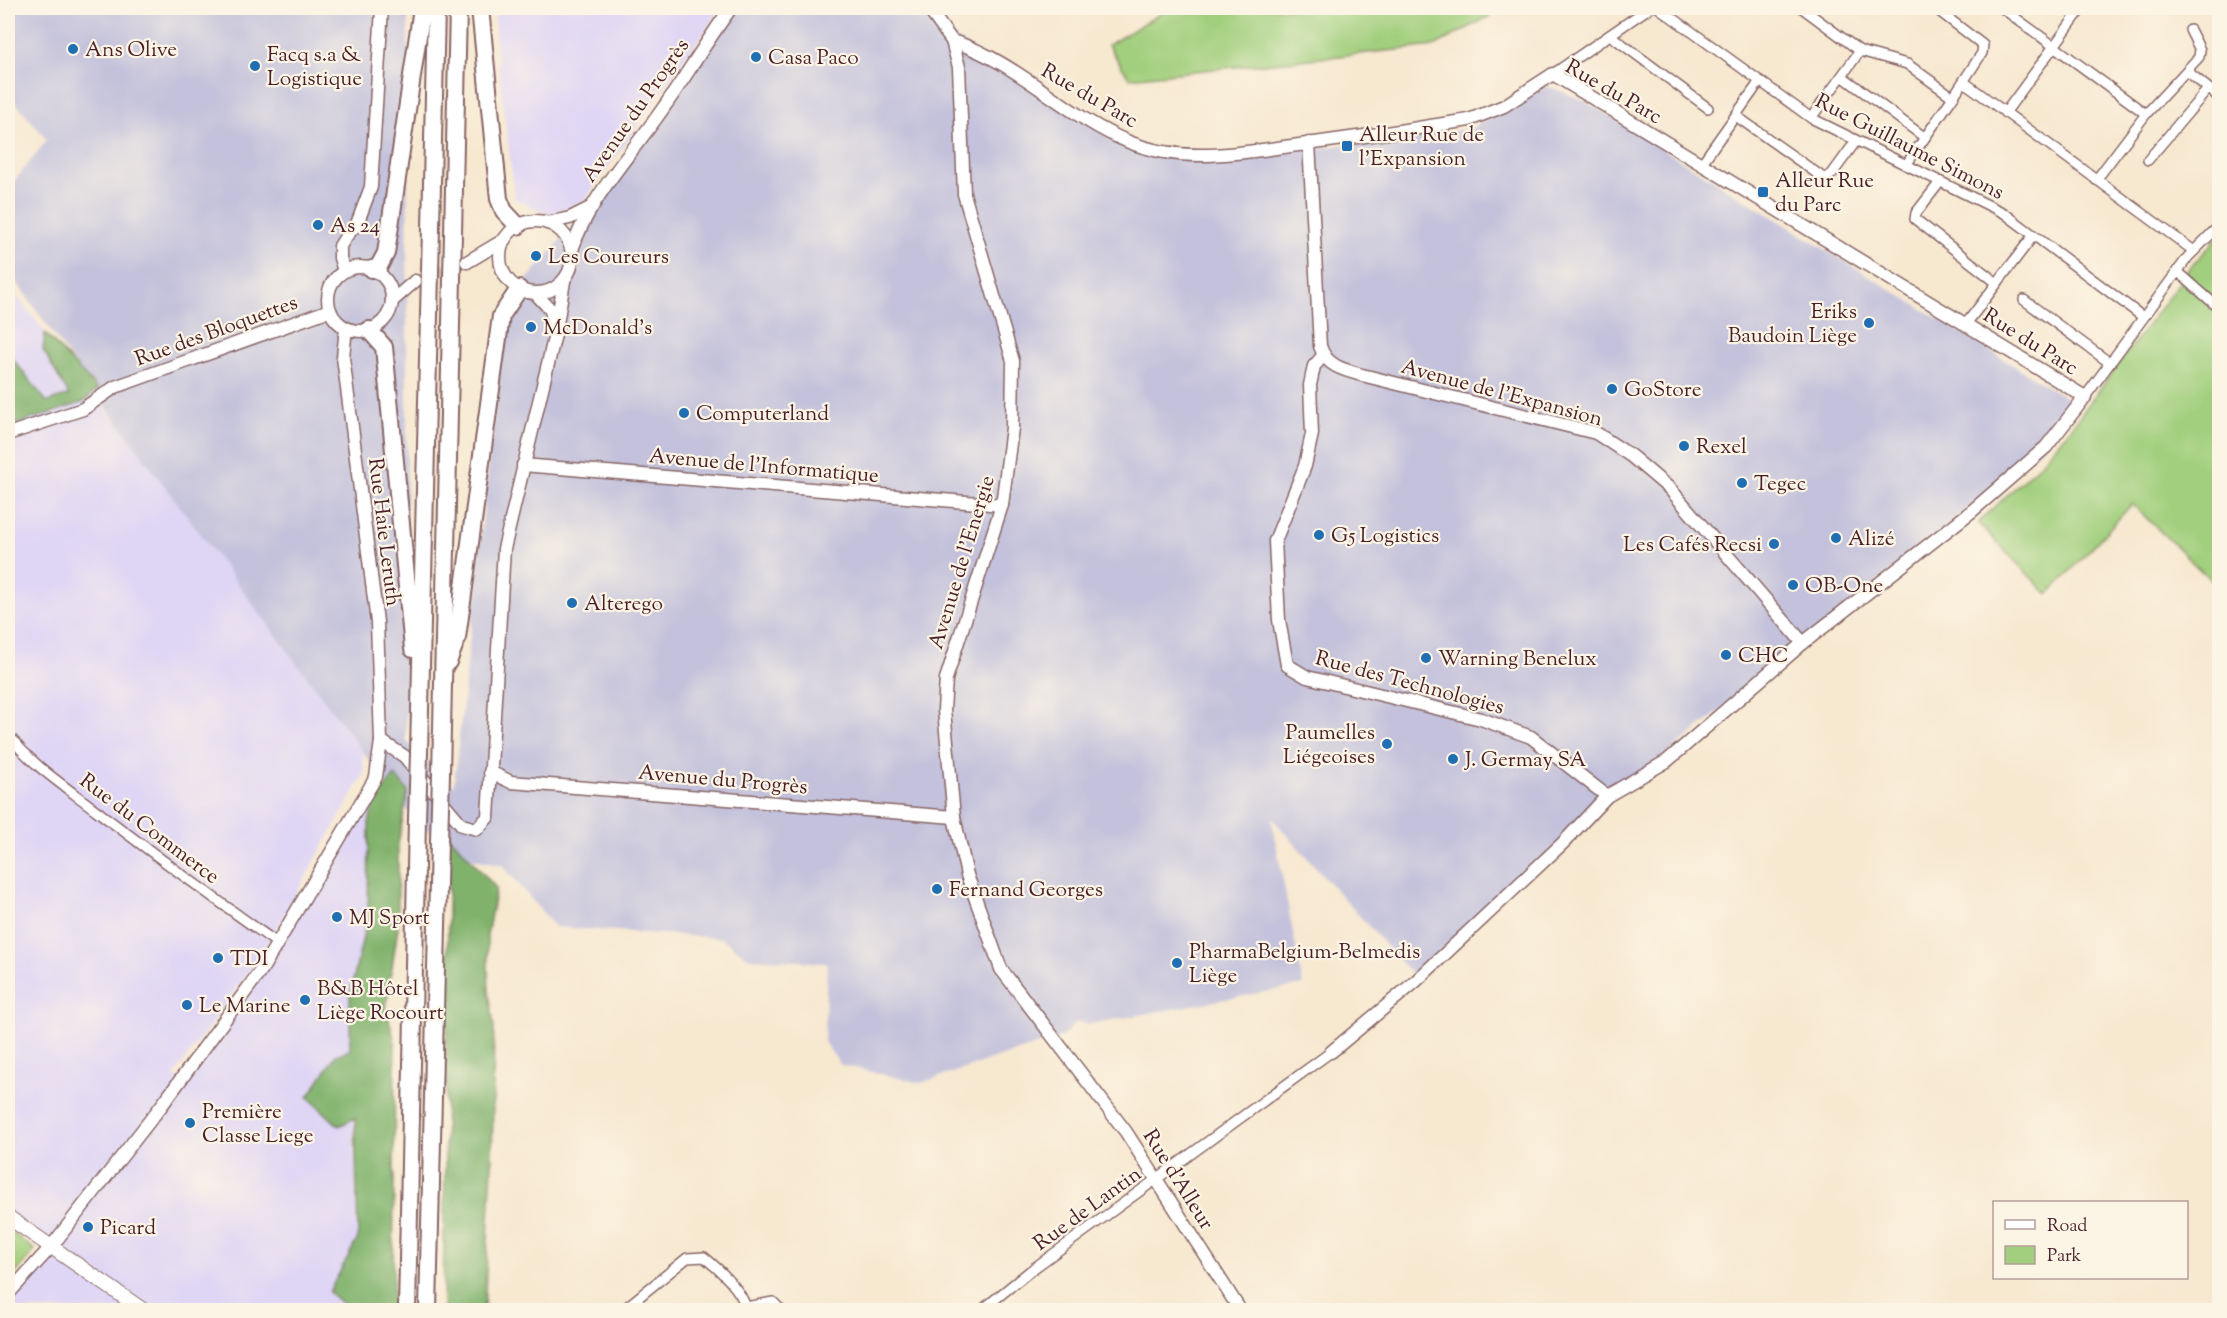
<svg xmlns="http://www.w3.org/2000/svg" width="2227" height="1318" font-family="'Sorts Mill Goudy',serif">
<rect width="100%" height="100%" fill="#fcf5e5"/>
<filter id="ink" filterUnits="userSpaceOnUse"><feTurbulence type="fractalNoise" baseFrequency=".0167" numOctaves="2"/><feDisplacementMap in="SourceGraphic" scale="12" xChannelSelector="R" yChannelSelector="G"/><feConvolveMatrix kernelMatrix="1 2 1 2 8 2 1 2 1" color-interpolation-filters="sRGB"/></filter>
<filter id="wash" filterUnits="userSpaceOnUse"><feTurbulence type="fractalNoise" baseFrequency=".008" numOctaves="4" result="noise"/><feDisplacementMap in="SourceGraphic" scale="24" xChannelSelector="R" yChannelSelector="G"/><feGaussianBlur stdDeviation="1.35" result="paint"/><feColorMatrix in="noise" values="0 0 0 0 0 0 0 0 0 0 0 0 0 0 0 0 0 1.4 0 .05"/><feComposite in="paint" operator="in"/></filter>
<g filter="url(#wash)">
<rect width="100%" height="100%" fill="#f7e8d0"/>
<g fill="#dfd5f5">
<polygon points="495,8 721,8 584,201 550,215 515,199 495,37"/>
<polygon points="8,285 361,733 364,774 266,947 174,1076 184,1083 374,794 369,822 368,914 350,995 357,1239 329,1292 349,1310 153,1310 8,1212"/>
<polygon points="51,1247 140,1310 8,1310"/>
</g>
<polygon fill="#c3c1db" points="8,8 408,8 406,741 454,786 506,304 650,135 734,8 924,8 934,23 1007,73 1119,144 1181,160 1231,159 1470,129 1547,86 1583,100 2073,402 2042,448 1612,799 1412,975 1271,817 1303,985 1090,1024 1076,1022 1063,1036 921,1083 841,1065 824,1042 827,963 749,958 721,938 555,927 502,865 452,854 404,807 94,391 8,270 8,189 47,140 8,93"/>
<g fill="#a1cf7d" stroke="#767754" stroke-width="1.5">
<polygon points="1170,8 1505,8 1434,46 1129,78 1108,45"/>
<polygon points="2219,236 2219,304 2185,273"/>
<polygon points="2181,280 2219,314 2219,588 2132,504 2048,595 1978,523 2040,464 2071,428"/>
<polygon points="8,1230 35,1250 8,1283"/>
</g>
<g fill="#80b26c" stroke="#65684c" stroke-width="1.5">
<polygon points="45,333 97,389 84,402 8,427 8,353 47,402 69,395 43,350"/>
<polygon points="395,776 408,791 398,844 398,927 386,1008 395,1042 393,1310 349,1310 329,1292 358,1238 355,1118 339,1126 308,1097 336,1055 350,1050 350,995 368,914 369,822 376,797"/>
<polygon points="449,835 496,888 487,935 489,992 494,1026 492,1167 484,1310 443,1310"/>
</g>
</g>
<g filter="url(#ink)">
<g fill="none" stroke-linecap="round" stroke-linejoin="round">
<polyline stroke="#d4c0af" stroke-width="12" stroke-dasharray="12 6" stroke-linecap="butt" points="415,281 467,262"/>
<g stroke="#876565" stroke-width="12">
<g id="minor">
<polyline points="1659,8 1811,118 2004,213 2143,317"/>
<polyline points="1802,8 1860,51 1907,64 1953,97 1982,53 1983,45 1935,8"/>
<polyline points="2002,8 2146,114"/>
<polyline points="1610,35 1708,108"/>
<polyline points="2187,71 2220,98"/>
<polyline points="1553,74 1649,8"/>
<polyline points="1842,76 1924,137"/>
<polyline points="1964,82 2194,251"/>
<polyline points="2005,113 2082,8"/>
<polyline points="1736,116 1825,179 1832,174 1856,141"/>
<polyline points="1811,118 1860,51"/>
<polyline points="2148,160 2208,89"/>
<polyline points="1702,163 1760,81"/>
<polyline points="1906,165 1953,97"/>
<polyline points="2096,180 2146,114 2199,57 2200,50 2190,30"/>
<polyline points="1940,182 1916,213 1915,219 1997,283"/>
<polyline points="2177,271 2220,309"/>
<polyline points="2024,300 2110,363"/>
<polyline points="1966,324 2033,236"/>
<polyline points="2085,397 2188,257 2220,225"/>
<path d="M 8,734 C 31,765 66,787 97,811 C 156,856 216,900 277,943"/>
<polyline points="746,1307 773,1302 781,1310"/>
<path d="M 623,1310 L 687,1258 L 704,1257 C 721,1271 741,1289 747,1310"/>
<polyline points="982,1310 1030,1271 1331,1052"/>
</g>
</g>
<g stroke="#876565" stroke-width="15">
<g id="tertiary">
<polyline points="928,8 952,41 959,67 964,194 1013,361 1012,428 1002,505 946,679 944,710 954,817 967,875 1001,969 1126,1132 1240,1310"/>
<path d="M 952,41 C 1017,61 1066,117 1129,142 C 1188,166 1247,151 1307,144 C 1361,137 1415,129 1469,120 L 1504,106 L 1553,74 L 2085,397 L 2046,447 L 1972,511 L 1803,643 L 1667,761 L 1607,796 L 1563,843 L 1415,982 L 1331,1052"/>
<path d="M 1309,143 L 1320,346 C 1326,366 1343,370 1362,375 L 1596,433 L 1631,456 L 1670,489 L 1803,643"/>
<circle cx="536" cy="257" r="36"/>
<polyline points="547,223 570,218 592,207"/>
<path d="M 572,250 C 587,200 634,151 664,107 C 687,75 707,40 731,8"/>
<polyline points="467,262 504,240"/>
<circle cx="360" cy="299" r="32"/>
<polyline points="344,271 340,258 340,246 347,235 357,224 371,187 382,8"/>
<polyline points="536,294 551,310 554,326"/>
<polyline points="392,301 415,281"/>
<polyline points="1323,356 1314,366 1310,385 1312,434 1305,466 1275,541 1279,620 1287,665 1307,677 1481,719 1531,737 1607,796"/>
<polyline points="8,434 83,409 115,387 330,310"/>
<polyline points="523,465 1002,505"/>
<polyline points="381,741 404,756 462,825 477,829 488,817 504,549 556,330 564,281"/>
<polyline points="490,772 511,782 954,817"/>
<polyline points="8,1294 51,1247 162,1105 262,969 376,777 381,741 377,622 343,357 346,328"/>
</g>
</g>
<g stroke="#876565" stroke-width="16">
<polyline id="secondary" points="8,1217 143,1310"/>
</g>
<g stroke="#876565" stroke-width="20">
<g id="motorway">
<polyline points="480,8 499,199 504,211 518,226"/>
<polyline points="372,269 378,268 386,253 422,8"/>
<polyline points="369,330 384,347 413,649"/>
<polyline points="448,662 457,638 501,316 519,289"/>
<polyline points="419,753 436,8"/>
<polyline points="441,774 458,8"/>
<polyline points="407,1310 417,819"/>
<polyline points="428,1310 439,841"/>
</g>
</g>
<use href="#minor" stroke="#fff" stroke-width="9"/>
<use href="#tertiary" stroke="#fff" stroke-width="12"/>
<use href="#secondary" stroke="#fff" stroke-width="14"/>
<use href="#motorway" stroke="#fff" stroke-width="16"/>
<g stroke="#876565" stroke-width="20" stroke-linecap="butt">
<g id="motorway-bridge">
<polyline points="417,819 419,753"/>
<polyline points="439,841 441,774"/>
</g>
</g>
<use href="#motorway-bridge" stroke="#fff" stroke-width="16"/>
</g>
</g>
<g fill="#1f6fb2" stroke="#fcf5e5" stroke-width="2">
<circle cx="73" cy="49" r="6"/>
<circle cx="756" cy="57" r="6"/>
<circle cx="255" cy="66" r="6"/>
<rect x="1341" y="140" width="12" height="12" rx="3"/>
<rect x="1757" y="186" width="12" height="12" rx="3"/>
<circle cx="318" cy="225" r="6"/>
<circle cx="536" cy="256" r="6"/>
<circle cx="1869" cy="323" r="6"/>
<circle cx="531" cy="327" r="6"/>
<circle cx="1612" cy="389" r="6"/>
<circle cx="684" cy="413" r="6"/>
<circle cx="1684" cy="446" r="6"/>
<circle cx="1742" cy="483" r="6"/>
<circle cx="1319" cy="535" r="6"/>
<circle cx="1836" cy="538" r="6"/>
<circle cx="1774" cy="544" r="6"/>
<circle cx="1793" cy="585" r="6"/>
<circle cx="572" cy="603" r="6"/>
<circle cx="1726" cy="655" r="6"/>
<circle cx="1426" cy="658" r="6"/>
<circle cx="1387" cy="744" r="6"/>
<circle cx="1453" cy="759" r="6"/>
<circle cx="937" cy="889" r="6"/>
<circle cx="337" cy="917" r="6"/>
<circle cx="218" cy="958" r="6"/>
<circle cx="1177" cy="963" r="6"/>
<circle cx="305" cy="1000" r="6"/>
<circle cx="187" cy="1005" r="6"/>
<circle cx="190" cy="1123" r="6"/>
<circle cx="88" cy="1227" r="6"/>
</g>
<g text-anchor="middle" stroke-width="4.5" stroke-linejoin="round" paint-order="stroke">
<g font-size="21" fill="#4a1f2b" stroke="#fcf5e5" text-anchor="start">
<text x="85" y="56">Ans Olive</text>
<text x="267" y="61">Facq s.a &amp;<tspan x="267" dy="24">Logistique</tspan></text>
<text x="768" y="64">Casa Paco</text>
<text x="1359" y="141">Alleur Rue de<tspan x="1359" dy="24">l'Expansion</tspan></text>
<text x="1775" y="187">Alleur Rue<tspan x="1775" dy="24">du Parc</tspan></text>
<text x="330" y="232">As 24</text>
<text x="548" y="263">Les Coureurs</text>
<text x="1857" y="318" text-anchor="end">Eriks<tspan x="1857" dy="24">Baudoin Liège</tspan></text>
<text x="543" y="334">McDonald's</text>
<text x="1624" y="396">GoStore</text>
<text x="696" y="420">Computerland</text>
<text x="1696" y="453">Rexel</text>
<text x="1754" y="490">Tegec</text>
<text x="1331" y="542">G5 Logistics</text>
<text x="1848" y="545">Alizé</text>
<text x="1762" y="551" text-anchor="end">Les Cafés Recsi</text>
<text x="1805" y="592">OB-One</text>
<text x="584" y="610">Alterego</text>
<text x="1738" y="662">CHC</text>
<text x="1438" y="665">Warning Benelux</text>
<text x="1375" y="739" text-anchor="end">Paumelles<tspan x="1375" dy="24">Liégeoises</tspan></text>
<text x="1465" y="766">J. Germay SA</text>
<text x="949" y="896">Fernand Georges</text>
<text x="349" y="924">MJ Sport</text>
<text x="1189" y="958">PharmaBelgium-Belmedis<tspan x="1189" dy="24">Liège</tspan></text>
<text x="230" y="965">TDI</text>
<text x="317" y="995">B&amp;B Hôtel<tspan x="317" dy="24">Liège Rocourt</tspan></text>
<text x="199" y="1012">Le Marine</text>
<text x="202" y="1118">Première<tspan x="202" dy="24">Classe Liege</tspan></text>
<text x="100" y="1234">Picard</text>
</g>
<g font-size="21" fill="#4a1f2b" stroke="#fcf5e5">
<text transform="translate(1614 91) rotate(30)" y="7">Rue du Parc</text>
<text transform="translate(1090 95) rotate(30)" y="7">Rue du Parc</text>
<text transform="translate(635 110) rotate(-55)" y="7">Avenue du Progrès</text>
<text transform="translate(1910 146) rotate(27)" y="7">Rue Guillaume Simons</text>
<text transform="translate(216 330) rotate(-20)" y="7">Rue des Bloquettes</text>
<text transform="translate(2031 341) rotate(32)" y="7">Rue du Parc</text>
<text transform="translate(1502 392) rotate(15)" y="7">Avenue de l'Expansion</text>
<text transform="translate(764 465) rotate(5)" y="7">Avenue de l'Informatique</text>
<text transform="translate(385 532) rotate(83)" y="7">Rue Haie Leruth</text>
<text transform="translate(961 562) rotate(-73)" y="7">Avenue de l'Energie</text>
<text transform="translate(1410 682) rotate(15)" y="7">Rue des Technologies</text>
<text transform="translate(723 779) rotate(5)" y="7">Avenue du Progrès</text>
<text transform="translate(150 828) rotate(37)" y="7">Rue du Commerce</text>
<text transform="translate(1179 1179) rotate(58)" y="7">Rue d'Alleur</text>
<text transform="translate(1087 1208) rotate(-36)" y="7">Rue de Lantin</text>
</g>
</g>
<rect width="2227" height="1318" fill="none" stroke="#fcf5e5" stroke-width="30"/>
<rect x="1993" y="1201" width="195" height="78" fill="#fcf5e5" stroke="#b59f9b" stroke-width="1.5"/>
<rect x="2005" y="1220" width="30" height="9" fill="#ffffff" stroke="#b59f9b" stroke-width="1.5"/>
<text x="2047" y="1231" font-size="18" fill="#4a1f2b">Road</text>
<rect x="2005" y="1246" width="30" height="18" fill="#a1cf7d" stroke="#b59f9b" stroke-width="1.5"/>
<text x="2047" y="1261" font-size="18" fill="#4a1f2b">Park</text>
</svg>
